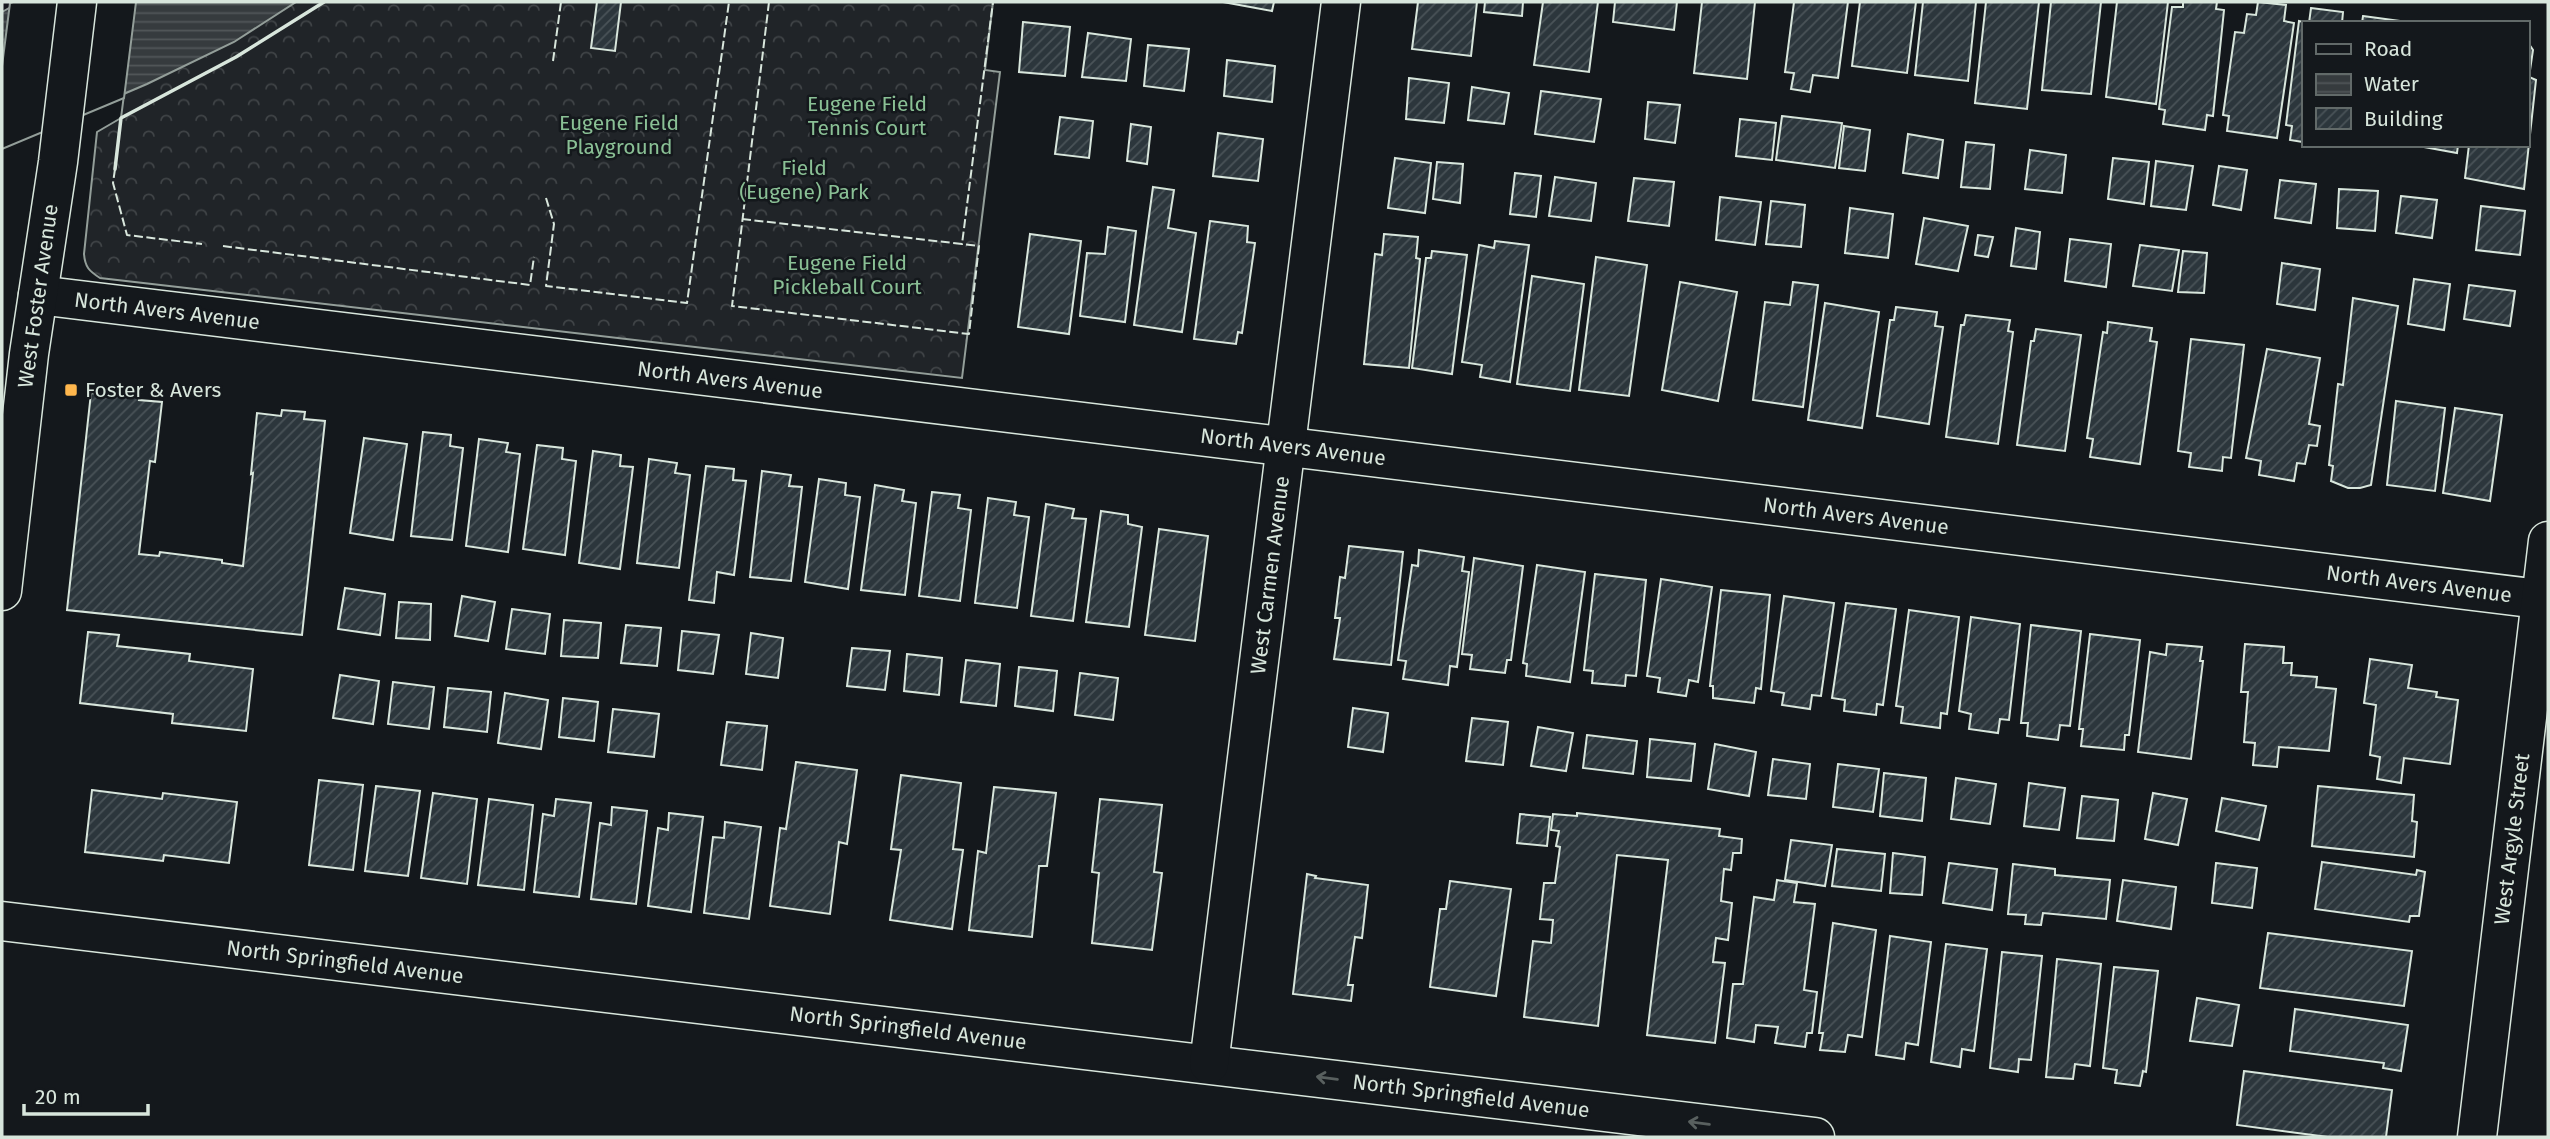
<svg xmlns="http://www.w3.org/2000/svg" width="2550" height="1139" font-family="'Fira Sans',sans-serif">
<defs>
<pattern id="forest-crowns" width="20" height="18" patternUnits="userSpaceOnUse" patternTransform="scale(1.75)"><rect width="20" height="18" fill="#202428"/><path d="M2 6a3 3 0 1 1 6 0M12 15a3 3 0 1 1 6 0" fill="none" stroke="#404447"/></pattern>
<pattern id="water-rules" width="6" height="5" patternUnits="userSpaceOnUse" patternTransform="scale(1.75)"><rect width="6" height="5" fill="#363b3e"/><path d="M0 2.5h6" fill="none" stroke="#525759"/></pattern>
<pattern id="building-hatch" width="6" height="6" patternUnits="userSpaceOnUse" patternTransform="scale(1.75)"><rect width="6" height="6" fill="#2c363c"/><path d="M-1 1l2-2M0 6l6-6M5 7l2-2" fill="none" stroke="#4a5358"/></pattern>
</defs>
<rect width="100%" height="100%" fill="#14181c"/>
<path fill="url(#forest-crowns)" stroke="#939e99" stroke-width="2" d="M 136,2 L 993,2 L 985,70 L 1000,72 L 962,378 L 100,278 C 89,271 85,267 84,254 L 97,132 L 121,118 Z"/>
<polygon fill="url(#water-rules)" stroke="#939e99" stroke-width="2" points="20,2 296,2 234,42 147,84 2,146 2,12"/>
<polygon fill="#14181c" stroke="#939e99" stroke-width="2" points="13,2 136,2 124,98 2,149 2,66 10,3"/>
<g fill="url(#building-hatch)" stroke="#d8e6dc" stroke-width="2">
<polygon points="597,2 621,2 615,51 591,48"/>
<polygon points="1223,2 1274,2 1272,11"/>
<polygon points="1418,2 1477,2 1471,56 1412,49"/>
<polygon points="1485,2 1523,2 1522,16 1484,12"/>
<polygon points="1543,2 1598,2 1589,72 1534,65"/>
<polygon points="1615,2 1677,2 1674,30 1613,22"/>
<polygon points="1702,2 1755,2 1747,79 1694,73"/>
<polygon points="1794,2 1848,2 1838,78 1813,75 1810,92 1791,89 1794,73 1785,72"/>
<polygon points="1860,2 1916,2 1907,73 1852,66"/>
<polygon points="1923,2 1976,2 1968,81 1915,75"/>
<polygon points="1986,2 2039,2 2027,109 1975,103"/>
<polygon points="2051,2 2101,2 2091,94 2042,90"/>
<polygon points="2117,2 2168,2 2156,104 2106,97"/>
<polygon points="2183,2 2217,2 2216,9 2224,10 2213,116 2207,115 2205,130 2163,124 2165,110 2159,109 2172,7 2183,7"/>
<polygon points="2258,2 2286,5 2284,21 2294,23 2277,138 2227,131 2229,116 2223,115 2235,32 2244,33 2247,14 2256,15"/>
<polygon points="2311,8 2343,12 2342,23 2309,23"/>
<polygon points="2363,16 2415,23 2362,23"/>
<polygon points="2299,21 2308,23 2303,23 2303,142 2290,140 2292,126 2286,125"/>
<polygon points="1023,22 1070,27 1065,76 1019,72"/>
<polygon points="1088,33 1131,39 1126,81 1082,77"/>
<polygon points="2527,41 2533,50 2529,77 2536,80 2524,189 2465,178 2469,145 2527,145"/>
<polygon points="1148,45 1189,49 1184,91 1144,86"/>
<polygon points="1227,60 1275,66 1272,102 1224,96"/>
<polygon points="1409,78 1449,83 1444,123 1406,119"/>
<polygon points="1472,87 1509,93 1504,124 1468,120"/>
<polygon points="1541,91 1601,99 1594,142 1535,134"/>
<polygon points="1648,102 1680,105 1675,143 1645,139"/>
<polygon points="1782,116 1842,123 1835,168 1776,160"/>
<polygon points="1060,117 1093,121 1089,158 1055,154"/>
<polygon points="1740,119 1776,123 1772,160 1736,156"/>
<polygon points="1131,124 1151,127 1147,164 1127,161"/>
<polygon points="1844,126 1870,130 1865,171 1839,168"/>
<polygon points="1218,133 1263,139 1258,181 1213,176"/>
<polygon points="1908,134 1943,140 1938,178 1903,173"/>
<polygon points="1966,142 1994,145 1990,189 1961,187"/>
<polygon points="2413,145 2458,145 2457,153"/>
<polygon points="2030,150 2066,155 2062,193 2025,189"/>
<polygon points="1395,158 1431,163 1425,213 1388,208"/>
<polygon points="2113,158 2149,162 2144,204 2108,199"/>
<polygon points="2156,161 2193,166 2186,210 2151,206"/>
<polygon points="1437,162 1463,164 1460,203 1433,199"/>
<polygon points="2219,166 2247,170 2241,210 2213,205"/>
<polygon points="1515,173 1541,176 1536,217 1510,214"/>
<polygon points="1555,177 1596,183 1591,221 1549,216"/>
<polygon points="1634,178 1674,182 1669,226 1628,221"/>
<polygon points="2280,180 2316,184 2311,223 2275,218"/>
<polygon points="1153,187 1174,190 1168,228 1196,233 1182,332 1134,325"/>
<polygon points="2339,189 2378,191 2375,231 2337,228"/>
<polygon points="2401,196 2437,200 2432,238 2396,233"/>
<polygon points="1720,197 1761,202 1755,245 1716,240"/>
<polygon points="1771,201 1805,205 1801,247 1766,244"/>
<polygon points="2481,206 2525,211 2520,255 2476,250"/>
<polygon points="1850,208 1893,214 1888,258 1845,253"/>
<polygon points="1924,218 1968,226 1958,271 1916,264"/>
<polygon points="1210,221 1248,226 1247,242 1255,243 1242,333 1238,332 1236,344 1194,339"/>
<polygon points="1108,227 1136,231 1125,322 1080,316 1087,253 1105,254"/>
<polygon points="2016,228 2040,232 2036,269 2011,266"/>
<polygon points="1030,234 1081,241 1069,334 1018,327"/>
<polygon points="1384,234 1418,237 1416,258 1420,259 1409,368 1364,364 1375,254 1382,255"/>
<polygon points="1978,235 1993,237 1988,257 1975,255"/>
<polygon points="2070,239 2111,244 2106,287 2065,281"/>
<polygon points="1495,241 1529,245 1510,382 1480,377 1482,365 1462,362 1479,245 1494,248"/>
<polygon points="2140,245 2179,250 2172,291 2133,286"/>
<polygon points="1432,251 1467,255 1452,374 1412,368 1426,258 1431,258"/>
<polygon points="2183,251 2207,253 2204,293 2178,292"/>
<polygon points="1596,257 1647,265 1629,396 1579,390"/>
<polygon points="2282,263 2320,269 2315,310 2277,304"/>
<polygon points="1532,276 1584,284 1570,391 1517,384"/>
<polygon points="2414,279 2450,284 2444,330 2408,324"/>
<polygon points="1680,282 1737,292 1718,401 1662,390"/>
<polygon points="1793,282 1818,285 1803,407 1753,400 1765,302 1790,305"/>
<polygon points="2469,285 2515,291 2510,326 2464,319"/>
<polygon points="2353,298 2398,306 2371,485 2360,488 2348,488 2331,481 2333,466 2329,465 2338,384 2343,385"/>
<polygon points="1825,303 1879,312 1862,428 1808,420"/>
<polygon points="1896,307 1937,312 1935,326 1943,327 1929,424 1877,416 1890,320 1894,320"/>
<polygon points="1966,315 2010,320 2008,331 2013,332 1998,444 1946,437 1961,325 1964,325"/>
<polygon points="2108,322 2152,328 2150,341 2157,342 2140,464 2090,457 2093,439 2087,438 2103,332 2107,333"/>
<polygon points="2036,329 2081,335 2065,451 2017,445 2031,341 2034,341"/>
<polygon points="2191,339 2244,345 2231,458 2223,457 2222,471 2189,467 2191,453 2178,451"/>
<polygon points="2267,349 2320,358 2309,424 2320,426 2317,446 2309,445 2305,464 2297,463 2294,481 2259,475 2261,461 2246,458"/>
<polygon points="115,391 140,394 139,400 162,402 155,462 150,461 139,554 159,556 160,552 222,560 222,563 243,566 253,473 251,474 257,413 281,416 282,410 305,412 304,419 325,421 302,635 67,610 91,393 115,396"/>
<polygon points="2396,401 2445,408 2435,491 2387,485"/>
<polygon points="2455,408 2502,415 2490,501 2443,493"/>
<polygon points="423,432 451,435 450,446 463,448 452,540 411,536"/>
<polygon points="364,438 407,444 393,540 350,533"/>
<polygon points="479,439 508,443 506,452 520,454 508,552 466,546"/>
<polygon points="537,445 563,448 562,459 576,461 565,555 523,549"/>
<polygon points="593,451 621,455 620,466 633,467 620,569 579,563"/>
<polygon points="649,459 677,463 675,473 690,475 679,568 637,563"/>
<polygon points="706,466 734,469 733,480 746,481 734,575 717,572 714,603 689,600"/>
<polygon points="762,471 791,475 789,486 802,487 791,581 750,577"/>
<polygon points="819,479 846,483 845,495 860,497 848,589 805,582"/>
<polygon points="875,485 904,490 902,501 916,503 905,595 861,590"/>
<polygon points="932,492 960,495 958,508 971,510 960,601 919,596"/>
<polygon points="988,498 1016,502 1014,515 1029,517 1017,608 975,603"/>
<polygon points="1046,504 1074,509 1072,518 1086,519 1073,621 1031,616"/>
<polygon points="1101,511 1128,515 1128,524 1142,527 1129,627 1086,622"/>
<polygon points="1159,529 1208,536 1195,641 1145,635"/>
<polygon points="1349,546 1403,552 1391,665 1334,659 1340,618 1335,618 1340,577 1345,578"/>
<polygon points="1419,550 1464,557 1462,571 1469,572 1457,667 1450,666 1448,685 1403,679 1406,661 1398,660 1412,565 1418,566"/>
<polygon points="1474,558 1523,566 1511,660 1507,660 1505,673 1470,669 1472,655 1462,654"/>
<polygon points="1537,565 1585,572 1570,682 1526,676 1527,664 1523,663"/>
<polygon points="1595,574 1646,580 1636,676 1626,675 1625,686 1592,683 1593,671 1584,670"/>
<polygon points="1661,579 1712,587 1698,682 1689,680 1686,696 1658,692 1660,678 1647,676"/>
<polygon points="345,588 385,594 380,635 338,629"/>
<polygon points="1721,590 1770,595 1761,689 1756,688 1754,703 1713,698 1713,686 1710,686"/>
<polygon points="462,596 495,602 488,641 455,636"/>
<polygon points="1784,596 1834,603 1821,696 1812,695 1810,709 1782,705 1784,693 1771,691"/>
<polygon points="399,602 431,604 430,640 396,638"/>
<polygon points="1846,603 1896,609 1883,705 1877,704 1876,715 1844,711 1845,700 1832,698"/>
<polygon points="512,609 550,614 545,654 506,649"/>
<polygon points="1909,610 1959,617 1947,714 1941,713 1940,728 1901,723 1903,707 1896,706"/>
<polygon points="1971,617 2020,624 2009,720 2000,719 1998,733 1969,729 1971,714 1959,711"/>
<polygon points="564,620 601,623 598,658 561,656"/>
<polygon points="626,625 661,628 657,666 621,663"/>
<polygon points="2031,625 2081,631 2070,726 2060,725 2058,740 2027,736 2028,723 2021,723"/>
<polygon points="682,631 719,635 713,674 678,670"/>
<polygon points="88,632 119,635 117,646 190,654 189,661 253,669 246,731 172,723 173,714 80,703"/>
<polygon points="751,633 783,638 778,678 746,674"/>
<polygon points="2090,634 2140,640 2129,735 2125,735 2124,750 2081,746 2083,729 2079,729"/>
<polygon points="2167,644 2202,647 2200,661 2203,661 2191,759 2138,752 2150,652 2166,655"/>
<polygon points="2245,644 2284,647 2283,663 2292,663 2291,675 2317,677 2316,687 2336,689 2329,751 2279,747 2277,767 2253,765 2255,743 2244,742 2248,692 2241,692"/>
<polygon points="852,648 890,651 885,690 847,686"/>
<polygon points="907,654 942,658 939,695 904,691"/>
<polygon points="2370,659 2412,665 2408,688 2437,692 2436,697 2458,700 2450,764 2404,758 2401,783 2377,779 2380,757 2370,755 2376,705 2364,703"/>
<polygon points="966,660 1000,664 996,706 961,702"/>
<polygon points="1019,667 1057,671 1053,711 1015,706"/>
<polygon points="1080,673 1118,678 1113,720 1075,715"/>
<polygon points="340,675 379,681 373,724 333,718"/>
<polygon points="393,682 434,687 429,729 388,724"/>
<polygon points="448,688 491,692 487,732 444,727"/>
<polygon points="505,693 548,700 541,749 498,743"/>
<polygon points="563,698 598,702 594,741 559,737"/>
<polygon points="1353,708 1388,713 1383,752 1348,747"/>
<polygon points="613,709 659,714 654,757 608,752"/>
<polygon points="1472,718 1508,722 1503,765 1466,761"/>
<polygon points="727,722 767,726 762,770 721,765"/>
<polygon points="1538,727 1573,733 1566,771 1531,766"/>
<polygon points="1587,735 1637,741 1633,774 1583,768"/>
<polygon points="1650,739 1695,744 1691,781 1647,777"/>
<polygon points="1715,744 1756,752 1749,796 1708,789"/>
<polygon points="1773,759 1810,764 1806,799 1768,795"/>
<polygon points="796,762 857,770 847,844 839,842 830,914 770,906 780,828 786,829"/>
<polygon points="1838,764 1879,769 1873,812 1833,807"/>
<polygon points="1884,773 1926,778 1922,821 1880,816"/>
<polygon points="901,775 961,783 953,849 963,850 952,929 890,920 901,850 891,849"/>
<polygon points="1956,778 1996,784 1990,824 1951,819"/>
<polygon points="319,780 363,785 353,870 309,865"/>
<polygon points="2029,783 2065,788 2059,830 2024,826"/>
<polygon points="376,786 420,791 408,876 365,871"/>
<polygon points="2318,786 2414,795 2412,821 2417,822 2414,857 2312,846"/>
<polygon points="994,787 1056,793 1047,866 1039,866 1032,937 969,930 978,851 986,853"/>
<polygon points="92,790 162,799 163,793 237,802 229,863 164,855 163,861 85,852"/>
<polygon points="433,793 477,799 467,884 421,878"/>
<polygon points="2153,793 2187,799 2178,845 2145,839"/>
<polygon points="2082,796 2118,800 2114,841 2077,838"/>
<polygon points="2222,798 2266,806 2259,840 2216,831"/>
<polygon points="489,799 533,805 524,890 478,885"/>
<polygon points="556,799 591,803 579,897 534,892 543,814 554,816"/>
<polygon points="1100,799 1162,805 1154,872 1162,873 1152,950 1092,943 1099,873 1092,872"/>
<polygon points="612,807 647,811 636,904 591,899 600,823 611,825"/>
<polygon points="669,813 703,817 691,912 648,906 658,828 668,830"/>
<polygon points="1577,813 1720,829 1719,836 1742,839 1741,853 1733,853 1731,870 1724,869 1721,901 1732,903 1728,940 1716,938 1713,962 1725,963 1715,1043 1647,1035 1668,860 1617,855 1598,1026 1524,1017 1533,941 1551,943 1553,920 1540,919 1544,883 1555,883 1560,847 1556,846 1559,831 1551,830 1553,814 1577,816"/>
<polygon points="1520,814 1550,817 1547,846 1517,843"/>
<polygon points="725,822 761,827 749,919 704,913 713,837 724,838"/>
<polygon points="1791,840 1832,845 1825,886 1785,880"/>
<polygon points="1837,849 1885,854 1881,891 1832,886"/>
<polygon points="1893,853 1925,857 1922,895 1890,893"/>
<polygon points="2322,862 2416,875 2417,870 2425,872 2419,916 2410,916 2409,922 2315,909"/>
<polygon points="1949,863 1997,869 1992,910 1943,903"/>
<polygon points="2216,863 2257,868 2252,908 2212,903"/>
<polygon points="2013,864 2055,869 2055,875 2110,880 2106,919 2043,913 2041,925 2025,924 2026,915 2008,914"/>
<polygon points="1307,874 1316,876 1315,878 1368,885 1362,938 1355,937 1348,985 1353,985 1351,1001 1293,994"/>
<polygon points="1777,880 1797,883 1794,902 1815,904 1804,990 1817,992 1812,1033 1807,1033 1805,1047 1775,1043 1778,1027 1756,1025 1754,1042 1727,1038 1733,984 1743,984 1754,897 1774,900"/>
<polygon points="2123,880 2176,887 2171,929 2117,921"/>
<polygon points="1450,881 1511,889 1496,996 1430,987 1440,909 1446,909"/>
<polygon points="1833,923 1876,930 1862,1037 1848,1035 1845,1052 1820,1050 1823,1033 1819,1033"/>
<polygon points="2268,933 2412,951 2404,1006 2260,988"/>
<polygon points="1890,936 1931,942 1918,1045 1906,1043 1904,1059 1876,1055"/>
<polygon points="1946,944 1987,949 1974,1051 1962,1049 1960,1067 1931,1062"/>
<polygon points="2002,952 2042,956 2031,1060 2019,1059 2018,1072 1990,1068"/>
<polygon points="2057,959 2101,964 2090,1066 2075,1064 2073,1079 2046,1077"/>
<polygon points="2114,967 2158,971 2146,1072 2143,1071 2140,1086 2115,1083 2117,1070 2103,1068"/>
<polygon points="2197,998 2239,1005 2232,1046 2190,1041"/>
<polygon points="2295,1009 2408,1025 2401,1071 2383,1068 2384,1063 2290,1051"/>
<polygon points="2244,1071 2392,1090 2386,1137 2328,1137 2237,1125"/>
</g>
<g fill="none" stroke-linecap="round" stroke-linejoin="round">
<g stroke="#d8e6dc" stroke-width="41">
<g id="minor">
<polyline points="38,295 2548,600"/>
<polyline points="2,921 1815,1137"/>
<polyline points="1209,1064 1341,2"/>
<polyline points="2477,1137 2548,541"/>
</g>
</g>
<g stroke="#d8e6dc" stroke-width="41">
<polyline id="major" points="2,591 29,354 58,162 77,2"/>
</g>
<use href="#minor" stroke="#14181c" stroke-width="38"/>
<use href="#major" stroke="#14181c" stroke-width="38"/>
<g stroke="#d8e6dc" stroke-width="2" stroke-dasharray="9 3.5" stroke-linecap="butt">
<polyline points="769,2 732,306 969,334 979,246 962,244"/>
<polyline points="553,61 561,2"/>
<polyline points="115,169 113,183 127,235 202,244"/>
<polyline points="546,198 554,224 546,286 687,303 729,2"/>
<polyline points="742,219 962,244 993,2"/>
<polyline points="223,246 530,285 534,257"/>
</g>
<polyline stroke="#d8e6dc" stroke-width="3.5" points="115,169 121,118 236,57 324,2"/>
</g>
<defs><path id="oneway-shaft" d="M-6 0H5M1.5-3L5.5 0L1.5 3" fill="none" stroke-width="1.6" stroke-linecap="round" stroke-linejoin="round" transform="scale(1.75)"/></defs>
<g stroke="#59605f">
<use href="#oneway-shaft" transform="translate(1327 1078) rotate(-173)"/>
<use href="#oneway-shaft" transform="translate(1699 1123) rotate(-173)"/>
</g>
<rect fill="#ffb74d" stroke="#14181c" stroke-width="2.5" x="64" y="383" width="14" height="14" rx="3.5"/>
<g text-anchor="middle" stroke-width="5" stroke-linejoin="round" paint-order="stroke">
<g font-size="21" fill="#8ac095" stroke="#14181c">
<text x="867" y="111">Eugene Field<tspan x="867" dy="24">Tennis Court</tspan></text>
<text x="619" y="130">Eugene Field<tspan x="619" dy="24">Playground</tspan></text>
<text x="804" y="175">Field<tspan x="804" dy="24">(Eugene) Park</tspan></text>
<text x="847" y="270">Eugene Field<tspan x="847" dy="24">Pickleball Court</tspan></text>
</g>
<g font-size="21" fill="#d8e6dc" stroke="#14181c">
<text transform="translate(38 296) rotate(-82)" y="7">West Foster Avenue</text>
<text transform="translate(167 311) rotate(7)" y="7">North Avers Avenue</text>
<text transform="translate(730 380) rotate(7)" y="7">North Avers Avenue</text>
<text transform="translate(1293 447) rotate(7)" y="7">North Avers Avenue</text>
<text transform="translate(1856 516) rotate(7)" y="7">North Avers Avenue</text>
<text transform="translate(1270 575) rotate(-83)" y="7">West Carmen Avenue</text>
<text transform="translate(2419 584) rotate(7)" y="7">North Avers Avenue</text>
<text transform="translate(2512 839) rotate(-83)" y="7">West Argyle Street</text>
<text transform="translate(345 962) rotate(7)" y="7">North Springfield Avenue</text>
<text transform="translate(908 1028) rotate(7)" y="7">North Springfield Avenue</text>
<text transform="translate(1471 1096) rotate(7)" y="7">North Springfield Avenue</text>
</g>
<g font-size="21" fill="#d8e6dc" stroke="#14181c" text-anchor="start">
<text x="85" y="397">Foster &amp; Avers</text>
</g>
</g>
<rect width="2550" height="1139" fill="none" stroke="#d8e6dc" stroke-width="7"/>
<rect x="2302" y="21" width="228" height="126" fill="#14181c" stroke="#626a69" stroke-width="2"/>
<rect x="2316" y="44" width="35" height="10" fill="#14181c" stroke="#626a69" stroke-width="2"/>
<text x="2364" y="56" font-size="21" fill="#d8e6dc">Road</text>
<rect x="2316" y="74" width="35" height="21" fill="url(#water-rules)" stroke="#626a69" stroke-width="2"/>
<text x="2364" y="91" font-size="21" fill="#d8e6dc">Water</text>
<rect x="2316" y="108" width="35" height="21" fill="url(#building-hatch)" stroke="#626a69" stroke-width="2"/>
<text x="2364" y="126" font-size="21" fill="#d8e6dc">Building</text>
<path d="M24 1104v10h124v-10" fill="none" stroke="#d8e6dc" stroke-width="3.5"/>
<text x="35" y="1104" font-size="21" fill="#d8e6dc" stroke="#14181c" stroke-width="5" paint-order="stroke">20 m</text>
</svg>
